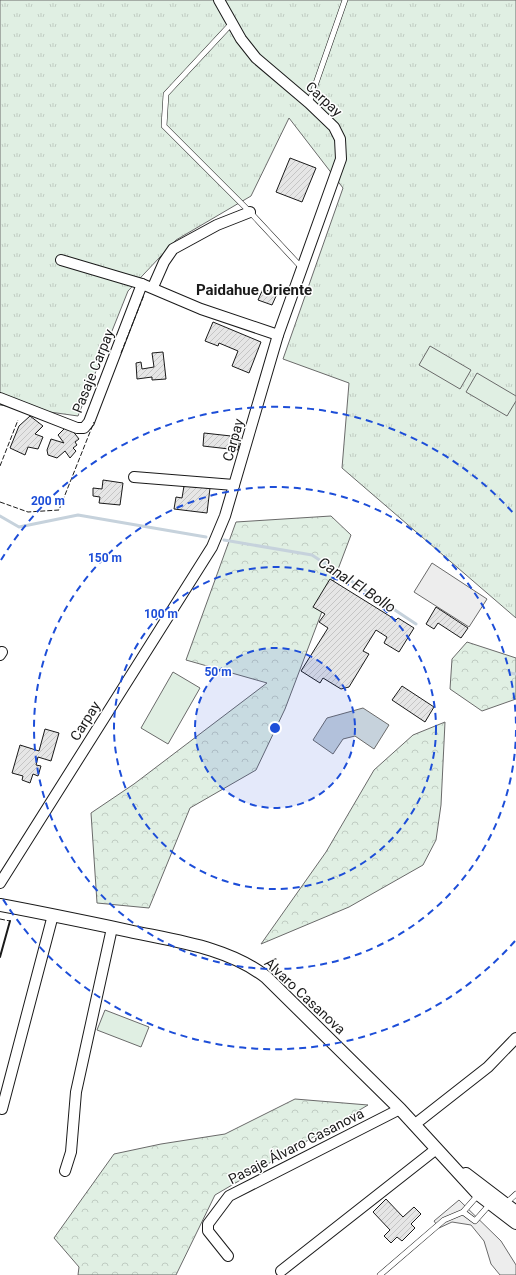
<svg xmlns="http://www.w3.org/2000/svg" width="516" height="1275" font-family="Roboto,sans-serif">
<defs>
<pattern id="grass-tufts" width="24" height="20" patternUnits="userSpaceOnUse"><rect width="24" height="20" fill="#e0efe3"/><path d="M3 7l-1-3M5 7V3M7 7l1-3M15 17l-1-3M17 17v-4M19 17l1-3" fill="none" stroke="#c0ccc2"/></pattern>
<pattern id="forest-crowns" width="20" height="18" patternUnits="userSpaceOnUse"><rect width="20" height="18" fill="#e0efe3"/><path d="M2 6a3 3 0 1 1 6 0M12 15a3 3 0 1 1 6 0" fill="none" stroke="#c0ccc2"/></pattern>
<pattern id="building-hatch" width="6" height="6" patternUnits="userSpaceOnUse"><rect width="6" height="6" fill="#e6e6e6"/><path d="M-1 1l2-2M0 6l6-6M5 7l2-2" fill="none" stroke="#c5c5c5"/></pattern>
</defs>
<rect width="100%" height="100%" fill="#fff"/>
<polygon fill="url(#grass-tufts)" stroke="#6a6a6a" points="0,0 516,0 516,618 342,468 349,383 283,359 343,188 289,118 251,196 176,240 128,291 78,416 0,405"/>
<g fill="url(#forest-crowns)" stroke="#6a6a6a">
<polygon points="331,516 351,535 285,709 256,770 190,808 149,908 97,903 91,813 134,784 267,683 186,660 236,522"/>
<polygon points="467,642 516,658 516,699 482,711 450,689 452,659"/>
<polygon points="445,722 441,805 436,840 423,865 349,907 261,944 326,852 374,770 413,735"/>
<polygon points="295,1099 368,1105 215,1195 176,1275 78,1275 79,1267 54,1238 114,1154 161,1144 225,1134"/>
</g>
<g fill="#e0efe3" stroke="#6a6a6a">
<polygon points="430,346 471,370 460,389 419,365"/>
<polygon points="477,373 516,396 516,401 507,416 466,392"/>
<polygon points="173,672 200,688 168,744 141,728"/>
<polygon points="105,1010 149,1027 141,1047 97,1030"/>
</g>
<g fill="#ededed" stroke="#6a6a6a">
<polygon points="432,563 487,599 469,627 414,592"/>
<polygon points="459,1200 501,1241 516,1265 516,1275 500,1275 491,1264 484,1241 471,1225 452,1222 439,1228 434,1221"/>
</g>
<polygon fill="#c6d2dc" stroke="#6a6a6a" points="363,708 389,725 374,749 355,736 343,739 333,754 313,740 327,718"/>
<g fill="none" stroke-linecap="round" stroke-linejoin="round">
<g stroke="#c6d2dc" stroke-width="3">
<polyline points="0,516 19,527 78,515 206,537"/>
<polyline points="224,540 312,555 416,624"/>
<polyline points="510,673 516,674"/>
</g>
</g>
<g fill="url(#building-hatch)" stroke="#1a1a1a">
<polygon points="290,158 316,168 302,202 276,192"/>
<polygon points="263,289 277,294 272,305 258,300"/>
<polygon points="213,322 261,342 249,373 232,366 238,351 219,343 218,346 205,341"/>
<polygon points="163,352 166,379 152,380 152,377 137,379 136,363 141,362 142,369 154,367 152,353"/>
<polygon points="30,416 43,426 35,434 43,437 38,449 28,447 25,455 10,448 19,426"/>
<polygon points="68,425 79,439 75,442 77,445 73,448 76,451 70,458 65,451 57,458 48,455 47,450 51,439 64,443 58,435"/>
<polygon points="204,433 240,437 238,450 203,446"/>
<polygon points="103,480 123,483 120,505 99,503 100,497 93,496 93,488 102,489"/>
<polygon points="184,486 210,488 207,513 174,509 176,497 182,498"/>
<polygon points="330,579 396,620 398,618 414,628 399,652 384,643 387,637 376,630 363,651 369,654 349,687 341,689 323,678 320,683 301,671 328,628 319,622 325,614 313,607"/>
<polygon points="436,607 468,628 461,638 438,623 434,629 426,624"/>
<polygon points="402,686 434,707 425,722 392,700"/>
<polygon points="45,729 59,733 51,761 38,757 36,765 41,766 38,776 33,774 30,783 22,780 23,776 12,773 20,745 39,751"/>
<polygon points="386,1199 403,1217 414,1207 421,1214 411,1224 415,1228 402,1241 397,1237 391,1243 384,1236 390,1230 373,1212"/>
</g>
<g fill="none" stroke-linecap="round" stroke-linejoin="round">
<g stroke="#1a1a1a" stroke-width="6">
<g id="service">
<polyline points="232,23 166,94 164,126 250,212 302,268"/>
<polyline points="309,103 345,0"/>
<polyline points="505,1204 516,1194"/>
<polyline points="463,1212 478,1195"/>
<polyline points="380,1275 444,1220 463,1212 475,1221 490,1204"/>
</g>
</g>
<g stroke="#1a1a1a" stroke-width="12">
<g id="minor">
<polyline points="61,260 142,284"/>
<polyline points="153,287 164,262 173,249 217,225 250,212"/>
<polyline points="0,398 77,428 84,428 89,422 142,284 201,309 278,335"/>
<polyline points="134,477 234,485"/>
<polyline points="0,655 2,652"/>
<polyline points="0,883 212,547 225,516 278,335 341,159 340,139 334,127 309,103 256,58 241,39 219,0"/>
<polyline points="2,1109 53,915"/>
<polyline points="414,1125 488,1067 516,1038"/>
<polyline points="65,1171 71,1152 76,1092 112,928"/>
<polyline points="228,1256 208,1231 208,1224 229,1196 400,1109"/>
<polyline points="281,1271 435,1150"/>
</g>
</g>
<g stroke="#1a1a1a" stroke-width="14">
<g id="tertiary">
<path d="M 0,905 C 43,913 86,922 129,931 C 175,941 227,947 266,977 L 400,1109 L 478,1194 L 516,1223"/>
<polyline points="466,1174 516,1212"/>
</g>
</g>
<use href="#service" stroke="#fff" stroke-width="5"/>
<use href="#minor" stroke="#fff" stroke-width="10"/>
<use href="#tertiary" stroke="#fff" stroke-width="12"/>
<g stroke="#1a1a1a" stroke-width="1" stroke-dasharray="5 2" stroke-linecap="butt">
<polyline points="121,353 144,295"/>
<polyline points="0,466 18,420"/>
<polyline points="0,502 28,512 59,510 94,422"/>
<polyline points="0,919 10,921"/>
</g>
<polyline stroke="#1a1a1a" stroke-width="2" points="0,957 10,921"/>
</g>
<circle cx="275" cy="728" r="80" fill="#1d4ed8" fill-opacity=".12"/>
<g fill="none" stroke="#1d4ed8" stroke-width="2" stroke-dasharray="7 5">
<circle cx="275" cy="728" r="80"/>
<circle cx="275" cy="728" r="161"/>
<path d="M516 730A241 241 0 1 1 516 726"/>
<path d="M515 941A321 321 0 0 1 1 896M1 560A321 321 0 0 1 515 515"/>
</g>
<g text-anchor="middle" stroke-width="3" stroke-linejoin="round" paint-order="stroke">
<g font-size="14" fill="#1a1a1a" stroke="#fff">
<text transform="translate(324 99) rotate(43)" y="5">Carpay</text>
<text transform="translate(93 371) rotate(-68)" y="5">Pasaje Carpay</text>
<text transform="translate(233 440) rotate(-74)" y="5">Carpay</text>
<text transform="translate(85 721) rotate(-58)" y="5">Carpay</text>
<text transform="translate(305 996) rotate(43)" y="5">Álvaro Casanova</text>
<text transform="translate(296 1146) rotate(-27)" y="5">Pasaje Álvaro Casanova</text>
</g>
<g font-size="15" font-weight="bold" fill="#1a1a1a" stroke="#fff">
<text x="254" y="295">Paidahue Oriente</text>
</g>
<g font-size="15" font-style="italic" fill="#1a1a1a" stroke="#fff">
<text transform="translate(357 585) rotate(33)" y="5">Canal El Bollo</text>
</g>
</g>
<circle cx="275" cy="728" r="6" fill="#1d4ed8" stroke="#fff" stroke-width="2"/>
<g font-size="12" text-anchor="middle" font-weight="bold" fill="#1d4ed8" stroke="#fff" stroke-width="3" stroke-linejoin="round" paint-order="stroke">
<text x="48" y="505">200 m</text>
<text x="105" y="562">150 m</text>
<text x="161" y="618">100 m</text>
<text x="218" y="676">50 m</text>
</g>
</svg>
